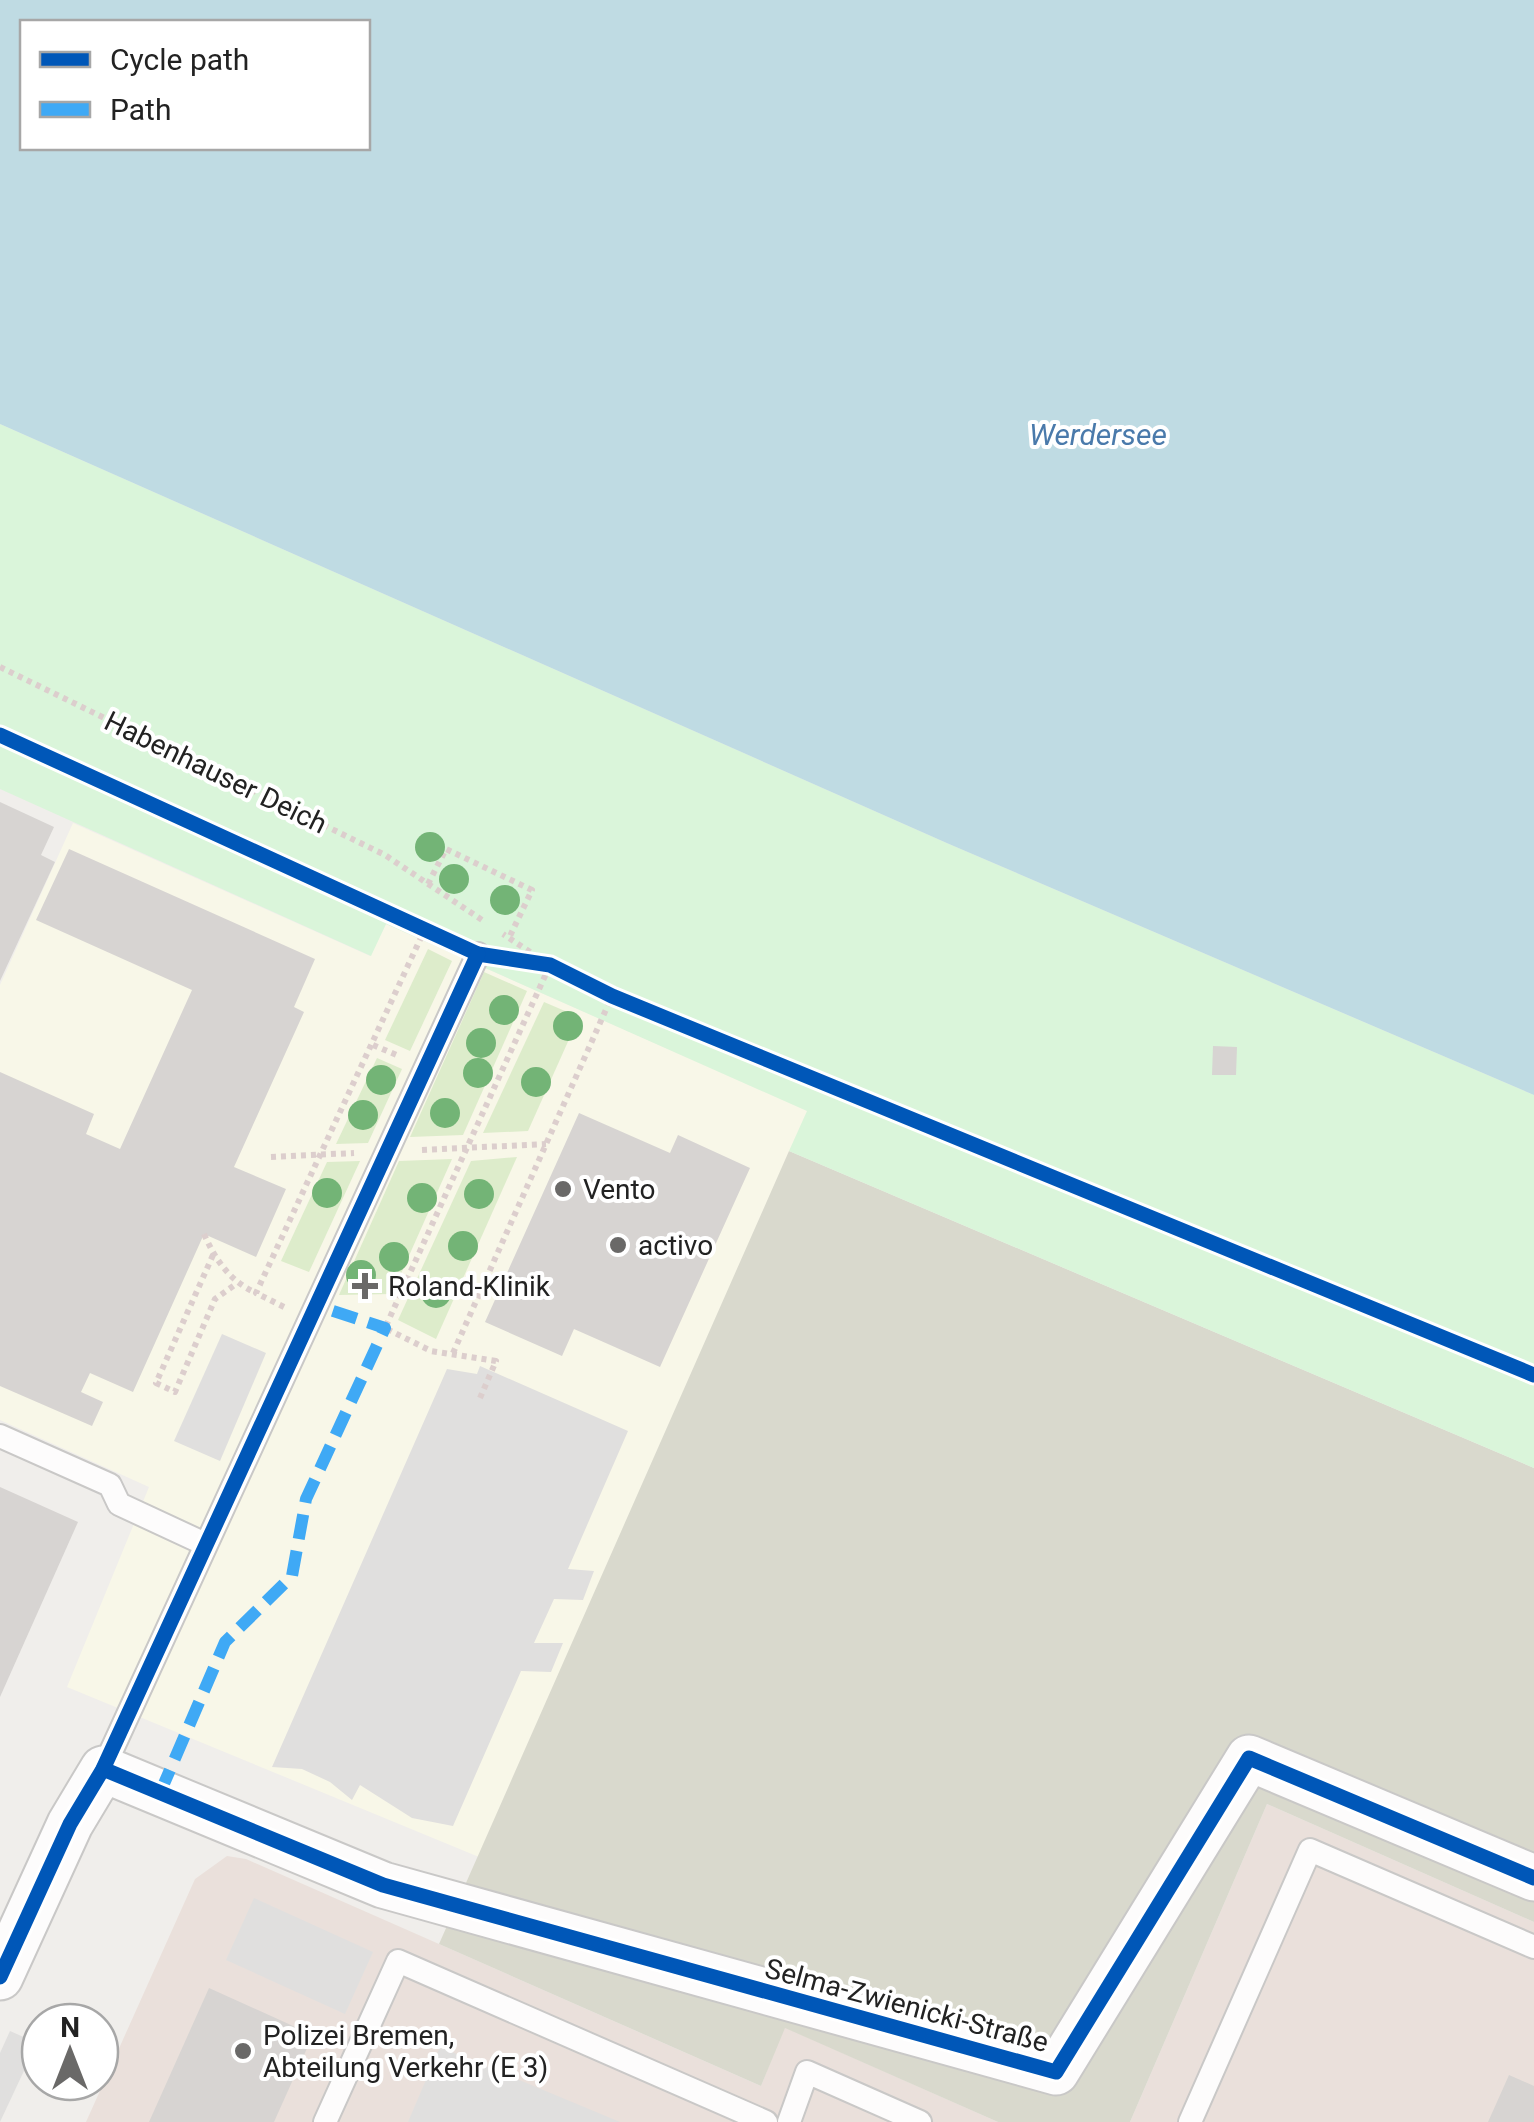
<svg xmlns="http://www.w3.org/2000/svg" width="1534" height="2122" font-family="Roboto,sans-serif">
<rect width="100%" height="100%" fill="#f0eeeb"/>
<polygon fill="#f8f7e8" points="73,823 370,956 386,924 808,1111 479,1857 67,1687 149,1487 0,1420 0,985"/>
<g fill="#eae0db">
<polygon points="1267,1804 1534,1922 1534,2122 1130,2122"/>
<polygon points="227,1856 246,1859 761,2086 784,2027 998,2122 86,2122 195,1879"/>
</g>
<polygon fill="#d9d9cd" points="789,1151 1534,1468 1534,1922 1267,1804 1130,2122 998,2122 785,2028 761,2086 439,1944"/>
<g fill="#ddeccb">
<polygon points="428,949 452,961 410,1051 385,1040"/>
<polygon points="484,972 527,991 463,1135 410,1137"/>
<polygon points="544,1002 579,1017 528,1131 483,1133"/>
<polygon points="377,1058 402,1069 368,1143 336,1144"/>
<polygon points="517,1157 436,1339 398,1320 471,1161"/>
<polygon points="452,1159 392,1294 339,1295 399,1161"/>
<polygon points="360,1161 309,1272 281,1261 327,1162"/>
</g>
<polygon fill="#daf5da" points="0,424 949,844 1534,1095 1534,1468 789,1151 807,1111 386,924 371,956 0,789"/>
<g fill="#e0dfde">
<polygon points="222,1334 266,1353 220,1461 174,1441"/>
<polygon points="480,1366 628,1431 568,1569 594,1571 583,1600 554,1599 534,1643 563,1643 551,1672 521,1671 453,1826 412,1818 360,1785 352,1800 330,1782 302,1769 272,1767 447,1369 477,1374"/>
<polygon points="254,1898 373,1952 345,2014 226,1960"/>
<polygon points="10,2031 37,2043 0,2122 0,2053"/>
<polygon points="440,2047 620,2122 408,2122"/>
</g>
<path fill="#bfdbe3" fill-rule="evenodd" d="M 0,0 L 1534,0 L 1534,1095 L 949,844 L 0,424 ZM 22,22 L 368,22 L 368,148 L 22,148 Z"/>
<g fill="#d7d4d2">
<polygon points="0,802 54,827 41,855 55,862 0,981"/>
<polygon points="69,849 315,959 294,1007 304,1012 234,1167 286,1189 256,1257 204,1234 133,1392 90,1373 81,1392 103,1402 92,1426 0,1386 0,1072 94,1114 86,1134 120,1149 192,990 36,920"/>
<polygon points="1213,1046 1237,1047 1236,1075 1212,1075"/>
<polygon points="579,1113 670,1153 678,1135 750,1168 660,1367 574,1329 562,1356 485,1322"/>
<polygon points="0,1487 78,1522 0,1697"/>
<polygon points="209,1988 313,2035 274,2122 149,2122"/>
<polygon points="1509,2075 1534,2086 1534,2122 1488,2122"/>
</g>
<g fill="none" stroke-linecap="round" stroke-linejoin="round">
<g stroke="#c9c8c7" stroke-width="26">
<g id="lane">
<polyline points="0,1436 110,1485 119,1504 205,1544"/>
<polyline points="103,1769 478,954"/>
<polyline points="325,2122 398,1961 766,2122"/>
<polyline points="789,2122 807,2072 920,2122"/>
<polyline points="1190,2122 1310,1850 1534,1947"/>
</g>
</g>
<g stroke="#c9c8c7" stroke-width="49">
<polyline id="street" points="0,1977 70,1824 103,1769 383,1885 1056,2072 1249,1758 1534,1878"/>
</g>
<g stroke="#dccecd" stroke-width="6" stroke-dasharray="5 5" stroke-linecap="butt">
<polyline points="0,667 385,855 485,922"/>
<polyline points="428,884 446,849 532,890 509,938"/>
<polyline points="373,1045 399,1056"/>
<polyline points="422,1150 546,1144"/>
<polyline points="271,1157 354,1153"/>
<path d="M 204,1234 C 216,1261 230,1281 256,1293"/>
<polyline points="213,1255 156,1383 175,1392 215,1299 236,1284"/>
<polyline points="284,1307 256,1293 424,931"/>
<polyline points="453,1353 612,996"/>
<polyline points="480,1398 496,1361 431,1351 385,1328 550,965 503,934"/>
</g>
<use href="#lane" stroke="#fdfcfc" stroke-width="22"/>
<use href="#street" stroke="#fdfcfc" stroke-width="45"/>
<polyline stroke="#3fa9f5" stroke-width="12" stroke-dasharray="25 12" stroke-linecap="butt" points="160,1793 225,1642 292,1576 306,1499 385,1328 315,1305"/>
<g stroke="#fff" stroke-width="21">
<g id="cycleway">
<polyline points="0,735 478,954 550,965 612,996 1534,1375"/>
<polyline points="103,1769 383,1885 1056,2072 1249,1758 1534,1878"/>
<polyline points="0,1977 70,1824 103,1769 478,954"/>
</g>
</g>
<use href="#cycleway" stroke="#0057b8" stroke-width="15"/>
</g>
<g fill="#73b476">
<circle cx="430" cy="847" r="15"/>
<circle cx="454" cy="879" r="15"/>
<circle cx="505" cy="900" r="15"/>
<circle cx="504" cy="1010" r="15"/>
<circle cx="568" cy="1026" r="15"/>
<circle cx="481" cy="1043" r="15"/>
<circle cx="478" cy="1073" r="15"/>
<circle cx="381" cy="1080" r="15"/>
<circle cx="536" cy="1082" r="15"/>
<circle cx="445" cy="1113" r="15"/>
<circle cx="363" cy="1115" r="15"/>
<circle cx="327" cy="1193" r="15"/>
<circle cx="479" cy="1194" r="15"/>
<circle cx="422" cy="1198" r="15"/>
<circle cx="463" cy="1246" r="15"/>
<circle cx="394" cy="1257" r="15"/>
<circle cx="361" cy="1275" r="15"/>
<circle cx="436" cy="1293" r="15"/>
</g>
<g fill="#6a6968" stroke="#fff" stroke-width="4">
<circle cx="563" cy="1189" r="10"/>
<circle cx="618" cy="1245" r="10"/>
<path d="M360 1271h10v10h10v10h-10v10h-10v-10h-10v-10h10z"/>
<circle cx="243" cy="2051" r="10"/>
</g>
<g text-anchor="middle" stroke-width="8" stroke-linejoin="round" paint-order="stroke">
<g font-size="28" fill="#222" stroke="#fff">
<text transform="translate(216 772) rotate(26)" y="10">Habenhauser Deich</text>
<text transform="translate(907 2005) rotate(15)" y="10">Selma-Zwienicki-Straße</text>
</g>
<g font-size="28" fill="#222" stroke="#fff" text-anchor="start">
<text x="583" y="1199">Vento</text>
<text x="638" y="1255">activo</text>
<text x="388" y="1296">Roland-Klinik</text>
<text x="263" y="2045">Polizei Bremen,<tspan x="263" dy="32">Abteilung Verkehr (E 3)</tspan></text>
</g>
<g font-size="30" font-style="italic" fill="#4a7aab" stroke="#fff">
<text x="1098" y="445">Werdersee</text>
</g>
</g>
<rect x="20" y="20" width="350" height="130" fill="#ffffff" stroke="#a7a7a7" stroke-width="2.5"/>
<rect x="40" y="52" width="50" height="15" fill="#0057b8" stroke="#a7a7a7" stroke-width="2.5"/>
<text x="110" y="70" font-size="30" fill="#222222">Cycle path</text>
<rect x="40" y="102" width="50" height="15" fill="#3fa9f5" stroke="#a7a7a7" stroke-width="2.5"/>
<text x="110" y="120" font-size="30" fill="#222222">Path</text>
<g transform="translate(70 2052)"><circle r="48" fill="#ffffff" stroke="#a7a7a7" stroke-width="2.5"/>
<path d="M0-8L18 38L0 25L-18 38Z" fill="#6a6968"/>
<text y="-15" font-size="28" font-weight="bold" text-anchor="middle" fill="#222222">N</text>
</g>
</svg>
